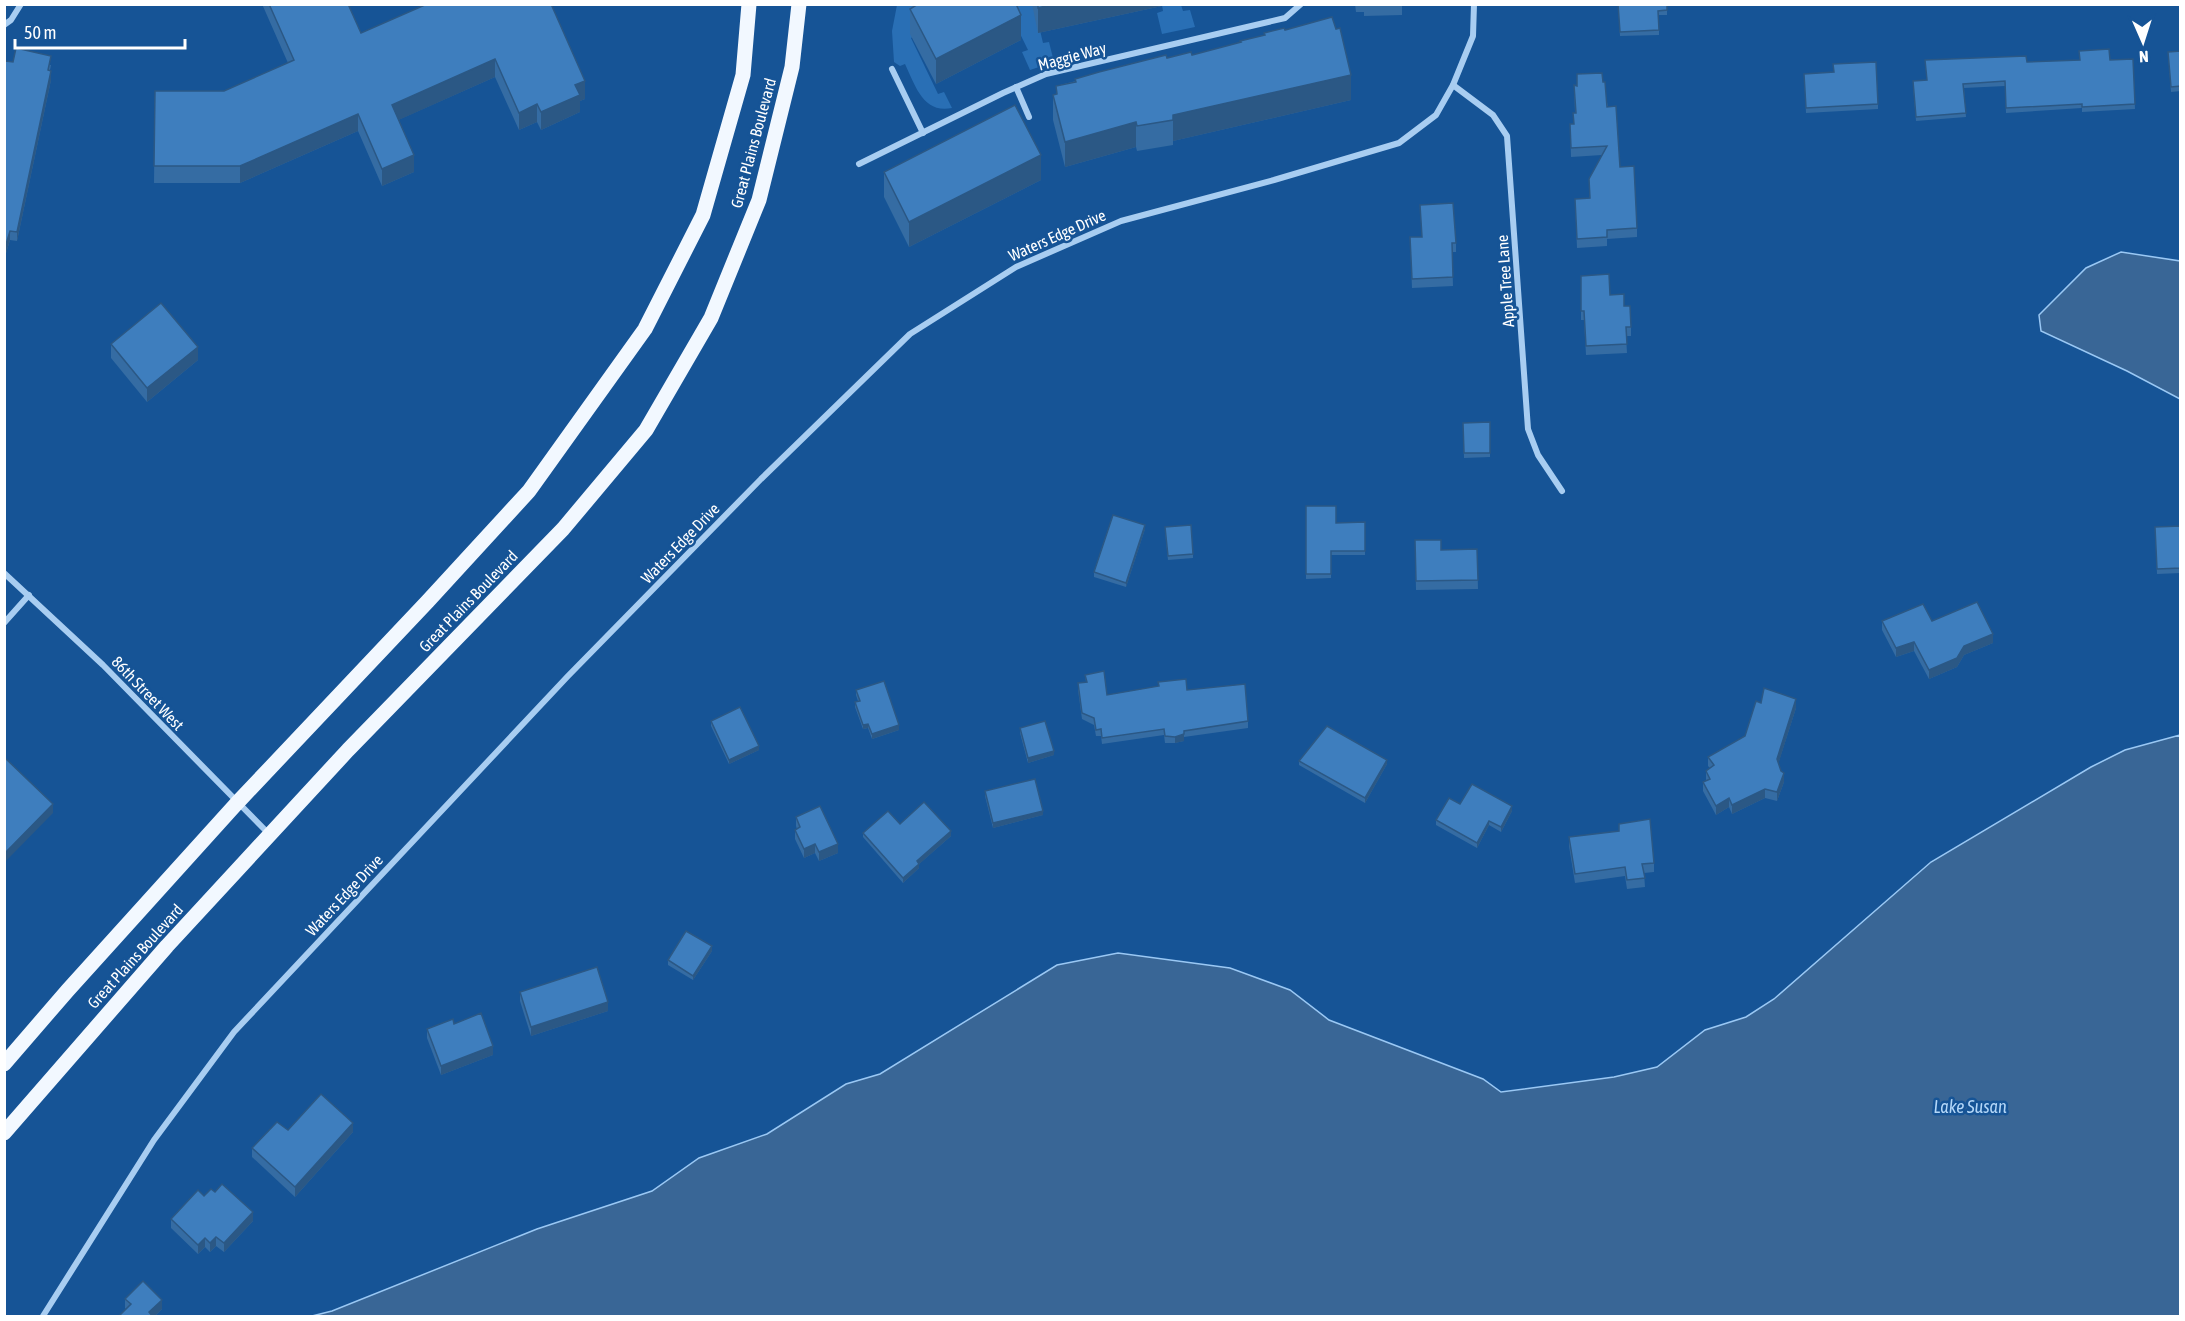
<svg xmlns="http://www.w3.org/2000/svg" width="2185" height="1321" font-family="'Asap Condensed',sans-serif">
<rect width="100%" height="100%" fill="#165496"/>
<g fill="#296fb5">
<path d="M 918,4 L 917,34 L 911,38 L 938,94 L 944,92 L 952,108 C 923,114 915,85 905,64 L 900,66 L 894,62 L 892,31 L 897,5 Z"/>
<polygon points="1006,5 1034,5 1043,43 1049,42 1054,62 1030,70 1022,52 1028,50"/>
<polygon points="1162,5 1181,5 1183,11 1190,10 1195,27 1162,34 1157,13 1163,11"/>
</g>
<g fill="#396696" stroke="#9ac8f4" stroke-width="1.5">
<polygon points="2121,252 2180,261 2180,399 2127,371 2041,331 2039,315 2086,268"/>
<polygon points="2180,735 2180,1316 312,1316 332,1311 537,1229 652,1191 699,1158 767,1134 846,1084 880,1074 1057,965 1118,953 1230,968 1290,990 1329,1020 1483,1079 1501,1092 1614,1077 1657,1067 1705,1030 1746,1017 1774,999 1931,862 2091,767 2125,750"/>
</g>
<g fill="none" stroke-linecap="round" stroke-linejoin="round">
<g stroke="#a8cdf1" stroke-width="6">
<polyline points="4,25 11,20 21,4"/>
<polyline points="892,69 923,133"/>
<polyline points="1453,85 1493,115 1507,136 1528,429 1538,455 1562,491"/>
<polyline points="1016,87 1029,117"/>
<polyline points="859,164 1003,93 1046,74 1285,18 1301,4"/>
<polyline points="4,573 103,665 269,834"/>
<polyline points="4,623 29,595"/>
<polyline points="43,1316 154,1140 234,1032 568,676 761,479 910,334 1016,267 1121,221 1274,180 1399,143 1436,115 1453,85 1473,36 1474,4"/>
</g>
<g stroke="#f2f8ff" stroke-width="15">
<polyline points="4,1064 68,990 237,803 428,601 529,491 645,329 703,215 743,75 749,4"/>
<polyline points="4,1133 167,946 348,750 563,529 646,430 711,318 759,200 792,67 799,4"/>
</g>
</g>
<g fill="#356ca3">
<polygon points="262,4 348,4 361,33 427,4 585,99 580,101 580,112 541,130 537,122 519,130 495,77 398,120 414,172 382,186 358,131 240,183 154,183 155,91 224,91 288,63"/>
<polygon points="1032,4 1171,4 1038,33"/>
<polygon points="1355,4 1402,4 1402,15 1364,16 1364,12 1356,12"/>
<polygon points="1618,4 1667,4 1667,15 1659,15 1659,35 1620,36"/>
<polygon points="910,9 1021,40 936,84 910,34"/>
<polygon points="1285,30 1351,100 1173,141 1173,145 1137,151 1136,147 1065,167 1053,120 1053,95 1056,95 1056,86 1167,58 1192,55 1240,43 1240,41 1264,35 1264,33"/>
<polygon points="2181,51 2181,91 2171,92 2168,52"/>
<polygon points="2133,59 2135,109 2082,112 2082,108 2006,113 2005,86 1964,88 1966,117 1916,121 1913,85 1926,80 2027,62"/>
<polygon points="13,62 51,65 50,70 51,80 17,241 10,240 4,260 4,63"/>
<polygon points="1804,74 1878,104 1878,109 1806,113"/>
<polygon points="1603,82 1620,167 1637,228 1637,237 1607,239 1607,246 1577,248 1575,199 1589,198 1602,155 1571,157 1570,124 1574,124 1575,113 1574,85"/>
<polygon points="884,172 1041,180 909,247 884,197"/>
<polygon points="1420,205 1456,243 1456,252 1452,252 1453,286 1412,288 1410,237 1422,237"/>
<polygon points="1581,276 1610,295 1624,306 1631,327 1631,336 1626,336 1627,353 1586,355 1584,320 1581,320"/>
<polygon points="111,344 198,360 147,402 111,358"/>
<polygon points="1490,422 1490,457 1464,458 1463,423"/>
<polygon points="1306,506 1336,523 1365,522 1365,555 1331,555 1331,578 1306,579"/>
<polygon points="2181,526 2181,573 2157,574 2155,527"/>
<polygon points="1145,529 1126,587 1094,577 1094,572"/>
<polygon points="1165,531 1193,554 1193,558 1168,560"/>
<polygon points="1415,540 1441,550 1477,549 1478,589 1416,590"/>
<polygon points="1882,621 1932,621 1993,643 1964,655 1957,667 1929,679 1914,651 1896,657 1882,630"/>
<polygon points="1085,675 1107,695 1187,690 1248,721 1248,728 1184,737 1184,741 1175,743 1165,743 1164,735 1102,744 1101,736 1096,736 1094,725 1082,719 1078,690 1078,683 1086,682"/>
<polygon points="856,690 899,730 872,739 868,728 863,729 855,707 855,702 858,701 856,695"/>
<polygon points="1761,703 1796,708 1778,764 1784,782 1777,801 1765,798 1732,814 1729,807 1716,815 1703,791 1703,782 1706,781 1706,771 1710,768 1708,766 1708,757 1745,736"/>
<polygon points="711,721 759,750 729,764 711,726"/>
<polygon points="1020,728 1054,755 1028,763 1020,733"/>
<polygon points="1299,761 1387,764 1365,803 1299,765"/>
<polygon points="985,791 1043,815 993,828 985,796"/>
<polygon points="1460,804 1512,811 1501,832 1489,825 1477,848 1436,825 1436,820"/>
<polygon points="796,817 838,853 819,861 815,853 804,858 795,839 795,830 797,829 796,826"/>
<polygon points="900,824 951,836 919,864 919,868 903,883 863,837 863,833"/>
<polygon points="1619,824 1654,863 1654,872 1644,873 1645,887 1627,889 1625,876 1575,883 1569,846 1569,837 1619,831"/>
<polygon points="712,951 693,980 668,965 668,960"/>
<polygon points="520,992 608,1011 531,1036 520,1001"/>
<polygon points="454,1024 493,1055 441,1075 427,1038 427,1029"/>
<polygon points="288,1130 353,1132 295,1197 252,1157 252,1148"/>
<polygon points="215,1192 253,1221 224,1252 216,1246 210,1252 205,1247 198,1254 171,1228 171,1219 204,1196"/>
<polygon points="125,1299 162,1309 154,1317 118,1317 126,1309 125,1308"/>
</g>
<g fill="#2b5885">
<polygon points="1053,4 1171,4 1038,33 1038,8"/>
<polygon points="1021,15 1021,40 936,84 936,59"/>
<polygon points="495,59 495,77 392,123 392,105"/>
<polygon points="51,71 51,80 17,241 17,232"/>
<polygon points="1351,75 1351,100 1173,141 1173,115"/>
<polygon points="585,81 585,99 580,101 580,112 541,130 541,112 575,85"/>
<polygon points="537,104 537,122 519,130 519,113"/>
<polygon points="358,114 358,131 240,183 240,166"/>
<polygon points="1136,122 1136,147 1065,167 1065,142"/>
<polygon points="414,155 414,172 382,186 382,169"/>
<polygon points="1041,155 1041,180 909,247 909,222"/>
<polygon points="10,231 10,240 4,260 4,251"/>
<polygon points="198,347 198,360 147,402 147,388"/>
<polygon points="1145,525 1145,529 1126,587 1126,583"/>
<polygon points="1993,634 1993,643 1964,655 1957,667 1929,679 1929,670 1964,646"/>
<polygon points="1914,642 1914,651 1896,657 1896,648"/>
<polygon points="1796,699 1796,708 1777,768 1777,759"/>
<polygon points="868,724 868,728 863,729 863,725"/>
<polygon points="899,725 899,730 872,739 872,734"/>
<polygon points="1184,734 1184,741 1175,743 1175,737"/>
<polygon points="759,746 759,750 729,764 729,760"/>
<polygon points="1054,751 1054,755 1028,763 1028,758"/>
<polygon points="1387,760 1387,764 1365,803 1365,798"/>
<polygon points="1784,773 1784,782 1777,801 1777,792"/>
<polygon points="1765,789 1765,798 1732,814 1732,805"/>
<polygon points="1729,798 1729,807 1716,815 1716,806"/>
<polygon points="53,804 53,813 4,863 4,854"/>
<polygon points="1512,806 1512,811 1501,832 1501,827"/>
<polygon points="1043,811 1043,815 993,828 993,823"/>
<polygon points="1489,821 1489,825 1477,848 1477,843"/>
<polygon points="951,831 951,836 917,866 917,861"/>
<polygon points="815,844 815,853 804,858 804,849"/>
<polygon points="838,844 838,853 819,861 819,852"/>
<polygon points="919,864 919,868 903,883 903,878"/>
<polygon points="712,946 712,951 693,980 693,976"/>
<polygon points="608,1002 608,1011 531,1036 531,1027"/>
<polygon points="493,1046 493,1055 441,1075 441,1066"/>
<polygon points="353,1123 353,1132 295,1197 295,1187"/>
<polygon points="253,1212 253,1221 224,1252 224,1243"/>
<polygon points="216,1237 216,1246 210,1252 210,1243"/>
<polygon points="205,1238 205,1247 198,1254 198,1245"/>
<polygon points="162,1300 162,1309 154,1317 149,1317 149,1312"/>
</g>
<g fill="#3e7ebe" stroke="#2b5885" stroke-width="1.5">
<polygon points="269,4 348,4 361,33 427,4 551,4 585,81 575,85 580,95 541,112 537,104 519,113 495,59 392,105 414,155 382,169 358,114 240,166 154,166 155,91 224,91 294,60"/>
<polygon points="918,4 1016,4 1021,15 936,59 910,9"/>
<polygon points="1038,4 1053,4 1038,8"/>
<polygon points="1618,4 1667,4 1667,10 1658,11 1659,30 1620,32"/>
<polygon points="1332,17 1336,29 1340,28 1351,75 1173,115 1173,120 1137,126 1136,122 1065,142 1053,95 1057,94 1056,86 1076,82 1075,79 1099,72 1166,55 1167,58 1191,52 1192,55 1241,42 1240,41 1265,35 1264,33 1284,28 1285,30"/>
<polygon points="16,48 51,56 48,70 51,71 17,232 10,231 4,251 4,63 5,61 13,62"/>
<polygon points="2109,49 2110,60 2133,59 2135,104 2082,107 2082,104 2006,108 2005,81 1963,84 1966,113 1916,117 1913,81 1927,80 1925,60 2026,56 2027,62 2080,60 2079,51"/>
<polygon points="2181,51 2181,86 2171,87 2168,52"/>
<polygon points="1876,62 1878,104 1806,108 1804,74 1834,72 1833,64"/>
<polygon points="1602,73 1603,82 1605,82 1607,107 1616,106 1620,167 1634,166 1637,228 1607,230 1607,237 1577,239 1575,199 1590,198 1589,179 1607,146 1571,148 1570,124 1574,124 1573,113 1576,113 1574,85 1577,86 1577,74"/>
<polygon points="1015,105 1041,155 909,222 884,172"/>
<polygon points="1453,203 1456,243 1452,243 1453,277 1412,279 1410,237 1422,237 1420,205"/>
<polygon points="1609,274 1610,295 1624,294 1624,306 1630,306 1631,327 1626,327 1627,344 1586,346 1584,311 1581,311 1581,276"/>
<polygon points="161,303 198,347 147,388 111,344"/>
<polygon points="1490,422 1490,453 1464,453 1463,423"/>
<polygon points="1306,506 1336,506 1336,523 1365,522 1365,551 1331,551 1331,574 1306,574"/>
<polygon points="1113,515 1145,525 1126,583 1094,572"/>
<polygon points="1191,525 1193,554 1168,556 1165,527"/>
<polygon points="2181,526 2181,568 2157,569 2155,527"/>
<polygon points="1415,540 1441,540 1441,550 1477,549 1478,580 1416,581"/>
<polygon points="1977,602 1993,634 1964,646 1957,658 1929,670 1914,642 1896,648 1882,621 1923,604 1932,621"/>
<polygon points="1104,671 1107,695 1159,686 1158,682 1186,679 1187,690 1245,684 1248,721 1184,731 1184,734 1175,737 1165,736 1164,729 1102,738 1101,729 1096,730 1094,718 1082,713 1078,683 1087,682 1085,675"/>
<polygon points="884,681 899,725 872,734 868,724 863,725 855,702 860,701 856,690"/>
<polygon points="1764,688 1796,699 1777,759 1781,771 1784,773 1777,792 1765,789 1732,805 1729,798 1716,806 1703,782 1710,779 1706,771 1714,765 1708,757 1745,736 1756,701 1761,703"/>
<polygon points="740,707 759,746 729,760 711,721"/>
<polygon points="1045,721 1054,751 1028,758 1020,728"/>
<polygon points="1327,726 1387,760 1365,798 1299,761"/>
<polygon points="4,757 53,804 4,854"/>
<polygon points="1035,779 1043,811 993,823 985,791"/>
<polygon points="1472,784 1512,806 1501,827 1489,821 1477,843 1436,820 1449,798 1460,804"/>
<polygon points="924,802 951,831 917,861 919,864 903,878 863,833 888,811 900,824"/>
<polygon points="820,806 838,844 819,852 815,844 804,849 795,830 800,827 796,817"/>
<polygon points="1650,819 1654,863 1642,864 1645,878 1627,880 1625,867 1575,874 1569,837 1619,831 1619,824"/>
<polygon points="686,931 712,946 693,976 668,960"/>
<polygon points="597,967 608,1002 531,1027 520,992"/>
<polygon points="481,1013 493,1046 441,1066 427,1029 453,1019 454,1024"/>
<polygon points="321,1094 353,1123 295,1187 252,1148 277,1122 288,1130"/>
<polygon points="222,1184 253,1212 224,1243 216,1237 210,1243 205,1238 198,1245 171,1219 198,1190 204,1196 211,1189 215,1192"/>
<polygon points="143,1281 162,1300 149,1312 153,1317 118,1317 131,1304 125,1299"/>
</g>
<g text-anchor="middle" stroke-width="5" stroke-linejoin="round" paint-order="stroke">
<g font-size="16" fill="#fff" stroke="#165496">
<text transform="translate(1072 56) rotate(-15)" y="6">Maggie Way</text>
<text transform="translate(753 143) rotate(-75)" y="6">Great Plains Boulevard</text>
<text transform="translate(1057 235) rotate(-24)" y="6">Waters Edge Drive</text>
<text transform="translate(1505 281) rotate(-94)" y="6">Apple Tree Lane</text>
<text transform="translate(680 543) rotate(-46)" y="6">Waters Edge Drive</text>
<text transform="translate(468 601) rotate(-46)" y="6">Great Plains Boulevard</text>
<text transform="translate(148 693) rotate(46)" y="6">86th Street West</text>
<text transform="translate(344 895) rotate(-47)" y="6">Waters Edge Drive</text>
<text transform="translate(135 956) rotate(-48)" y="6">Great Plains Boulevard</text>
</g>
<g font-size="18" font-style="italic" fill="#b4d7f8" stroke="#165496">
<text x="1970" y="1113">Lake Susan</text>
</g>
</g>
<rect width="2185" height="1321" fill="none" stroke="#ffffff" stroke-width="12"/>
<g transform="translate(2143 42) rotate(177)" stroke="#165496" stroke-width="4.5" paint-order="stroke">
<path d="M0-4.5L10 22L0 15L-10 22Z" fill="#ffffff"/>
<text y="-9" font-size="16" font-weight="bold" text-anchor="middle" fill="#ffffff">N</text>
</g>
<path d="M15 39v9h170v-9" fill="none" stroke="#ffffff" stroke-width="3"/>
<text x="24" y="39" font-size="18" fill="#ffffff" stroke="#165496" stroke-width="4.5" paint-order="stroke">50 m</text>
</svg>
